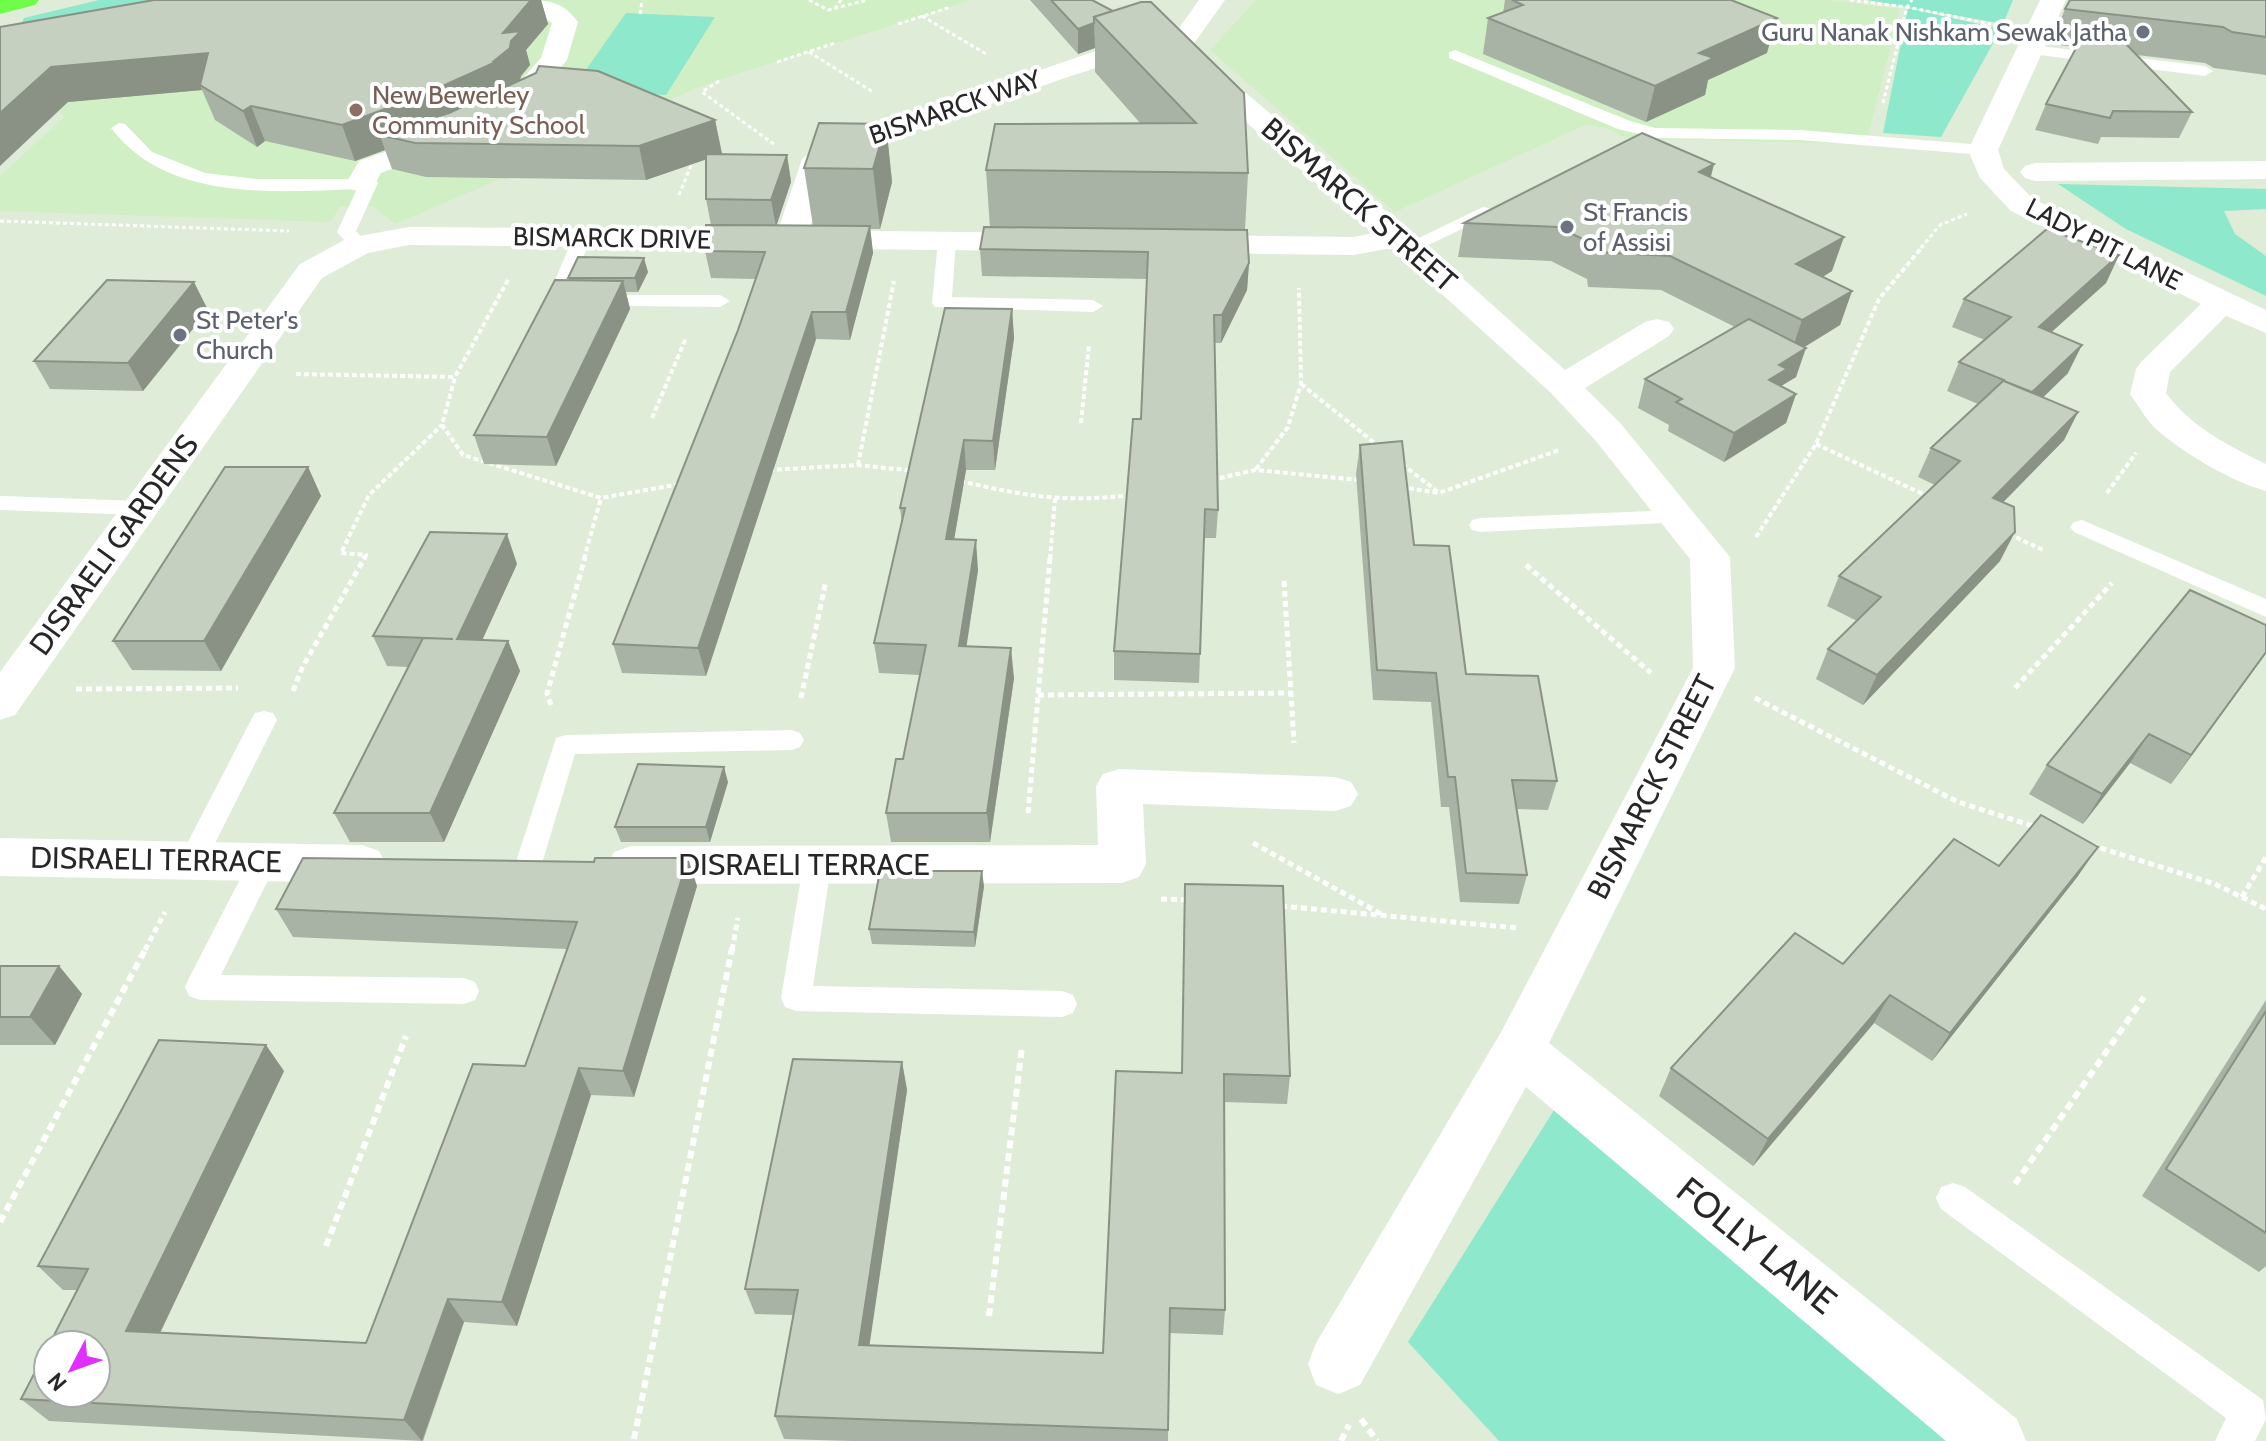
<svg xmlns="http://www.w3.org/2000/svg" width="2266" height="1441" font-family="Cabin,sans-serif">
<rect width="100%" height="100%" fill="#dfecd7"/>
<g fill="#d1efc4">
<polygon points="178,0 972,0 715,81 655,105 649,115 395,224 372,206 340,207 330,222 0,211 0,176 64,117 16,51"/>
<polygon points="1256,0 1828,0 1900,9 1866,144 1661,139 1647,147 1606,128 1585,125 1395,212 1210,50"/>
</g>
<g fill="#8ee8cc">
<polygon points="99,0 178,0 16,35 24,18"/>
<polygon points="1867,0 2013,0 2003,24"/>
<polygon points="1908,8 2001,29 1941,137 1883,133"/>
<polygon points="626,13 715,17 666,95 571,91"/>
<polygon points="2058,184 2266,189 2266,209 2224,211 2235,234 2266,256 2266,296 2126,229"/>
<polygon points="1561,1099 1968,1441 1499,1441 1408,1342"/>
</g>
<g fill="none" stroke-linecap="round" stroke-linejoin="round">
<g stroke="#fff" stroke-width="3" stroke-dasharray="4 3" stroke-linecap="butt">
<polyline points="809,0 828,10 867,0"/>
<polyline points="1850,0 1907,7 1991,24"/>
<polyline points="835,9 841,0"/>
<polyline points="640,14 642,0"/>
<polyline points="922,16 986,54"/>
<polyline points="898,24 951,7"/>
<polyline points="809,52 873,92"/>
<polyline points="777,62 835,43"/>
<polyline points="719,81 702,92 775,145"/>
<polyline points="1883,103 1907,7 1912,0"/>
<polyline points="679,195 692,163"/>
<polyline points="0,221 289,231"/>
<polyline points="1921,248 1940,225 1967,214"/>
</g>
<g stroke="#fff" stroke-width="4" stroke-dasharray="5 3" stroke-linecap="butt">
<polyline points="508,280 455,377 442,425 463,455 601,498 680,484"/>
<polyline points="296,374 455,377"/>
<polyline points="1301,384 1381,448"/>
<polyline points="652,418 686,338"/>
<polyline points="1081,423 1089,345"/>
<polyline points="1816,444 1927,496"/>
<polyline points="1402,464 1438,492"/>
<polyline points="858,465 894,281"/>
<polyline points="1256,469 1288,427 1301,384 1299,288"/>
<polyline points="769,470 858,465 915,471"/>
<polyline points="1212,480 1255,470 1360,480"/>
<path d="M 960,481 C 1025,496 1064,503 1131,495"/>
<polyline points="1401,487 1439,493 1559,450"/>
<polyline points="2107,493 2136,453"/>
<polyline points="2009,534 2043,550"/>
<polyline points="1756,537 1816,444 1879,299 1923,246"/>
<polyline points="364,559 366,555 341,553 369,495 442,425"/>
<polyline points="584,559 601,498"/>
<polyline points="1050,559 1055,499"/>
</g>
<g stroke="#fff" stroke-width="5" stroke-dasharray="6 4" stroke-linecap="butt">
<polyline points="1526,565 1651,673"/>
<polyline points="1284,581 1294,743"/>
<polyline points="2015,688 2112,583"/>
<polyline points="76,689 238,688"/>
<polyline points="293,691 302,668 365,557"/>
<polyline points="1038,695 1291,693"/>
<polyline points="801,698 826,581"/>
<polyline points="1755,698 1958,802 2036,827"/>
<polyline points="551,705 547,694 585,557"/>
<polyline points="1028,813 1050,557"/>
<polyline points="1253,843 1381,914"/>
<polyline points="2091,845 2215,884 2266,909"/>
<polyline points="2242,897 2266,857"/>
<polyline points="1161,899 1191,900"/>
<polyline points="1281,906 1518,928"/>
<polyline points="145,950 165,912"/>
<polyline points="732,950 738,918"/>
</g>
<g stroke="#fff" stroke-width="6" stroke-dasharray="8 5" stroke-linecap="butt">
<polyline points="2015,1184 2144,997"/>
<polyline points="0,1222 146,948"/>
<polyline points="326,1246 406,1036"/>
<polyline points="989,1316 1022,1047"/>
<polyline points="1361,1419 1377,1441"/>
<polyline points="634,1439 732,948"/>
<polyline points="1341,1441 1349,1425"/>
</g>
<g fill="#fff" fill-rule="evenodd">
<polygon points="2031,45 2205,66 2213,71 2205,76 2025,53 2023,50"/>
<polygon points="1455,50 1630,121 1655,128 1800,130 1983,145 1992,150 1983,155 1800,140 1655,138 1618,129 1449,58 1449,52"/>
<path d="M 119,123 L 125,124 L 152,152 L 205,173 L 257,179 L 375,179 L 378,183 L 356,231 L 368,245 L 366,249 L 352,249 L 337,232 L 357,189 C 274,192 167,202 111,128 Z"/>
<polygon points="1483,207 1489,208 1492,212 1489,216 1416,251 1409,253 1400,247"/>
<polygon points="582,232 591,238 568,295 720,295 730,301 720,307 549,305 546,301 573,238"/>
<polygon points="947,235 956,241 952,297 1093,300 1103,306 1093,312 935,307 932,303 938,241"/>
<polygon points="0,496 141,501 149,503 152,508 149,513 141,515 0,510"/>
<polygon points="1677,510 1685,512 1688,517 1685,522 1480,532 1472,530 1469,525 1472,520 1480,518"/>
<polygon points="2082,520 2266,599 2266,617 2074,532 2070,527 2074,522"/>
<polygon points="264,711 273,713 277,720 206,861 202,869 192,872 182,869 178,861 251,720 255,713"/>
<polygon points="791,730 800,733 804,740 800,747 791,750 575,754 539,873 529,876 519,873 515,865 556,738 565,735"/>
<polygon points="263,851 273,854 277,862 221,975 464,978 475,982 479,991 475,1000 464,1004 200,1000 189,996 185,987 189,978 253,854"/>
<polygon points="817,855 827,858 831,866 813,986 1062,991 1073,995 1077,1004 1073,1013 1062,1017 796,1011 785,1007 781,998 803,866 807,858"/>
<polygon points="1953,1183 1965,1187 2263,1400 2266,1419 2255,1441 2215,1441 2226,1418 1941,1209 1936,1198 1941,1187"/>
</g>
<g fill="#fff" fill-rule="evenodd">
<path d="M 520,0 C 546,0 562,0 578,22 L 567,60 L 550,80 L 544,103 L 524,114 L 514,116 L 504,114 L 500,108 L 504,102 L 521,93 L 523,78 L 541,58 L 552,23 Z"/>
<polygon points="1199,0 1225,0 1193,45 1202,56 1420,240 1565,370 1645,322 1657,319 1669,322 1674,329 1669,336 1585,388 1621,424 1730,557 1735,668 1549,1043 2017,1419 2026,1441 1946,1441 1526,1087 1360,1385 1338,1394 1316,1385 1308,1364 1316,1343 1500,1034 1693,668 1690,559 1595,440 1551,393 1391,248 1354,255 1188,253 1177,251 1172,244 1177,237 1188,235 1354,237 1373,233 1184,68 1166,46 1162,52 1139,54 1062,79 840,157 830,163 809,230 1040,233 1051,235 1056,242 1051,249 1040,251 409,245 368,253 322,278 15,715 0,720 0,672 300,264 348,238 409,227 778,230 802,159 820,145 1128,40 1162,40 1166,46"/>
<path d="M 2040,0 L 2066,0 L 1998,150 L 2004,169 L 2033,199 L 2266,310 L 2266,333 L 2226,316 L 2170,372 L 2166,393 C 2191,427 2229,446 2266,464 L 2266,491 C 2232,482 2183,453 2156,429 C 2146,420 2138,405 2130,394 L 2136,369 L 2141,362 L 2201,304 L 2011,211 L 1980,178 L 1968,150 Z"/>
<polygon points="444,131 454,134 458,140 454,146 381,173 372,189 361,192 350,189 346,183 359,161"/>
<polygon points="2266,161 2266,179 2035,181 2025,178 2020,172 2025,166 2035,163"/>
<polygon points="1119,769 1335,777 1351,782 1358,794 1351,806 1335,811 1143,804 1146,864 1139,877 1122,883 631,884 614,878 607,865 614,852 631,846 1098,845 1096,786 1103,774"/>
<polygon points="0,838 362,845 379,851 386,864 379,877 362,883 0,876"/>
</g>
<polygon fill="#6ffc4b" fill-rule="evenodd" points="0,0 39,0 35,5 0,14"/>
</g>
<g fill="#a9b3a5">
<polygon points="154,0 541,0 548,24 526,50 530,65 521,76 520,80 715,120 722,154 787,155 791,182 776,225 813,226 804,168 886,124 892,182 880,229 870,229 873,253 850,340 816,339 706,676 622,673 613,644 738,330 756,279 711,278 705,251 711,225 706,199 706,159 646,180 426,177 392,169 385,150 355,161 265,141 257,147 215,120 202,90 68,102"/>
<polygon points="1030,0 1092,0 1248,173 1245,230 1249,263 1247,290 1221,343 1214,343 1218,510 1216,538 1204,538 1199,683 1114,680 1114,651 1141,419 1147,279 982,276 980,249 990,228 986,170 1141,124 1095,72 1095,48 1078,54"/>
<polygon points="1505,0 1731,0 1767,53 1708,80 1705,95 1646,122 1483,54 1488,18 1503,13"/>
<polygon points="2266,0 2266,75 2214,68 2205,63 2137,55 2192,112 2179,138 2101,137 2098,144 2035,130 2046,104 2076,47 2051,44 2065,9"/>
<polygon points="1714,164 1711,177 1832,271 1823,277 1852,291 1840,325 1804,347 1796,377 1781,386 1796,394 1786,423 1724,462 1668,431 1669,425 1638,408 1645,379 1735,327 1661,290 1588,287 1587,279 1551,261 1458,257 1464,223"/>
<polygon points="2119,255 2106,283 2051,332 2068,373 2043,397 2078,412 2064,440 2003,502 2000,561 1863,705 1816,679 1828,649 1857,621 1827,606 1839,576 1935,485 1918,477 1931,448 1978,404 1947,391 1959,362 1985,340 1952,327 1964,299"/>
<polygon points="648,272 638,292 626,292 630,309 556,466 484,464 474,435 569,280 568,278"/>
<polygon points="1012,309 1014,338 995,470 966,470 954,540 978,570 966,647 1014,678 990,842 891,842 886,813 903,759 920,675 879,673 874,643 902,524 900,508"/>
<polygon points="208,310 143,391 50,389 34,361"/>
<polygon points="1360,445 1414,545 1466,674 1557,781 1548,810 1517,809 1527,875 1519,904 1460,902 1449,807 1441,807 1431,702 1373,700 1356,474"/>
<polygon points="308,467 321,496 221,671 132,670 113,641"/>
<polygon points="517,564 482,640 508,641 520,671 444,842 350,842 334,813 408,667 387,666 373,636"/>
<polygon points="2266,625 2266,653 2171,784 2130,763 2083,824 2029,794 2047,765"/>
<polygon points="728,782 710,842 621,842 615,827"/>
<polygon points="1999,866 2078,876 1932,1061 1874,1023 1753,1166 1659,1096 1671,1068 1843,964"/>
<polygon points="697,886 634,1097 591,1095 517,1326 464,1322 423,1441 49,1421 21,1399 77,1290 63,1290 38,1266 284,1071 160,1333 366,1343 525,1066 567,949 293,937 276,909"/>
<polygon points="984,886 975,947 872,944 869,929"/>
<polygon points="1184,913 1290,1076 1287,1104 1224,1102 1225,1310 1223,1335 1169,1333 1168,1441 852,1441 784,1439 775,1416 793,1315 755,1314 745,1289 902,1062 907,1090 869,1345 1103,1353 1182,1073"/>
<polygon points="0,966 59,966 82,994 55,1045 0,1045"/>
<polygon points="2266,1000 2266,1266 2259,1272 2142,1196"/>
</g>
<g fill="#8a9286">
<polygon points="531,0 541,0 548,24 526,50 530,65 521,76 519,83 507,93 380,135 385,150 355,161 342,125 503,33"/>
<polygon points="1777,18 1767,53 1708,80 1705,95 1646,122 1655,86 1699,53"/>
<polygon points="1094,23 1095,48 1078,54 1078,29"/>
<polygon points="208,53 200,85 202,90 68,102 0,166 0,113 51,67"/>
<polygon points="251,106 265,141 257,147 243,111"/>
<polygon points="715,120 722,154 646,180 639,146"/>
<polygon points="886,124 892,182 880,229 873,169"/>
<polygon points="787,155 791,182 776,227 771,200"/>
<polygon points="1714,164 1705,197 1699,172"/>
<polygon points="870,226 873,253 850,340 846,312"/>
<polygon points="1844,237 1832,271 1785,299 1796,264"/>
<polygon points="2119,255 2106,283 2025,356 2039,327"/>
<polygon points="644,258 648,272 638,292 635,278"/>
<polygon points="1249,263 1247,290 1221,343 1222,315"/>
<polygon points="623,281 630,309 556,466 547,437"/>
<polygon points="194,282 208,310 143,391 128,363"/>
<polygon points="1852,291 1840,325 1790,356 1802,320"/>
<polygon points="1012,309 1014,338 995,470 993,441"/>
<polygon points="812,312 816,339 706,676 698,648"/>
<polygon points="2082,345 2068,373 2019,421 2032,392"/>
<polygon points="1806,348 1796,377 1781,386 1769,380 1779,365"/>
<polygon points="1796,394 1786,423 1724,462 1734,433"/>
<polygon points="2078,412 2064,440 1979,527 1993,498"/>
<polygon points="964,440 966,470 949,569 946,539"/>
<polygon points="308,467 321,496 221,671 204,641"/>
<polygon points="2015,532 2000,561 1863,705 1877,675"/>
<polygon points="507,534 517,564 469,669 457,639"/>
<polygon points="976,540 978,570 962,676 959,646"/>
<polygon points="508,641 520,671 444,842 430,813"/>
<polygon points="1011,648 1014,678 990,842 987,813"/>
<polygon points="2266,652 2266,653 2171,784 2191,755"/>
<polygon points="2149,734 2130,763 2083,824 2102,794"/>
<polygon points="724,767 728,782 710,842 706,827"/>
<polygon points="2098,847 2078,876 1932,1061 1950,1033"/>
<polygon points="688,858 697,886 634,1097 623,1071"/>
<polygon points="982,871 984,886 975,947 974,932"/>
<polygon points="59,966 82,994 55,1045 30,1017"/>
<polygon points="1890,995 1874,1023 1753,1166 1768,1139"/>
<polygon points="266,1045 284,1071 150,1354 126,1331"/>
<polygon points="902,1062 907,1090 866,1369 859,1345"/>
<polygon points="579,1068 591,1095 517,1326 502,1302"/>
<polygon points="448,1299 464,1322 422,1441 404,1420"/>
</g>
<g fill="#c5d0c0" stroke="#8a9286" stroke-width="2">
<polygon points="154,0 531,0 503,33 521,31 511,41 510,48 494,61 498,61 425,94 342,125 251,106 243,111 200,85 208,53 51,67 0,113 0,27"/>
<polygon points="1051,0 1092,0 1113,11 1094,17 1094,23 1078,29"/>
<polygon points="1512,0 1731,0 1777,18 1699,53 1714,58 1655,86 1488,18 1523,5"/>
<polygon points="2070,0 2266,0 2266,37 2232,32 2223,27 2065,9"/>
<polygon points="1141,2 1151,2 1244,93 1248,173 986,170 995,124 1196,123 1094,17"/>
<polygon points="2082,37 2124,42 2192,112 2113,111 2110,118 2046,104"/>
<polygon points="539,66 598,71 715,120 639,146 415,143 380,135 449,113 536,73"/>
<polygon points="819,123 886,124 873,169 804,168"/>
<polygon points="1642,133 1714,164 1699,172 1844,237 1796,264 1852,291 1802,320 1670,256 1596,252 1595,245 1558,227 1464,223"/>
<polygon points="706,154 787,155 771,200 706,199"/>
<polygon points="706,225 870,226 846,312 812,312 698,648 613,644 738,330 765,252 705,251"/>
<polygon points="984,227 1247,230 1249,263 1222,315 1214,315 1218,510 1205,509 1200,654 1114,651 1133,419 1141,419 1148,252 980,249"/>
<polygon points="2047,229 2119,255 2039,327 2082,345 2032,392 2004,381 2078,412 1993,498 2014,507 2015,532 1877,675 1828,649 1881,597 1839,576 1960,461 1931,448 2004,380 1959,362 2011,317 1964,299"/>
<polygon points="578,257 644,258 635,278 568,278"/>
<polygon points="107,280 194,282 128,363 34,361"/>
<polygon points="555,280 623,281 547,437 474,435"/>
<polygon points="945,308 1012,309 993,441 964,440 946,539 976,540 959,646 1011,648 987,813 886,813 896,759 903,759 926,645 874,643 905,508 900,508"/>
<polygon points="1749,319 1806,348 1779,365 1787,369 1769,380 1796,394 1734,433 1676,402 1682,399 1645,379"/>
<polygon points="1402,441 1414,545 1449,546 1466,674 1538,676 1557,781 1512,780 1527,875 1466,873 1455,777 1448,777 1436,673 1377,670 1360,445"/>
<polygon points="225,467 308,467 204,641 113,641"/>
<polygon points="430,532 507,534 457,639 508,641 430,813 334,813 423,638 453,639 373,636"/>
<polygon points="2190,590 2266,625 2266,652 2191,755 2149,734 2102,794 2047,765"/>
<polygon points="638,764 724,767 706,827 615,827"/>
<polygon points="2041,815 2098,847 1950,1033 1890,995 1768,1139 1671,1068 1795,933 1843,964 1954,839 1999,866"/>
<polygon points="303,858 594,862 595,858 688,858 623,1071 579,1068 502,1302 448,1299 404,1420 21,1399 48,1347 48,1393 96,1393 96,1345 49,1345 88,1269 38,1266 159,1040 266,1045 126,1331 366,1343 473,1064 525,1066 577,922 276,909"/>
<polygon points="880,871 982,871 974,932 869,929"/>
<polygon points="1185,884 1283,886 1290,1076 1224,1074 1225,1310 1170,1308 1168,1430 775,1416 798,1290 745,1289 793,1059 902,1062 859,1345 1103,1353 1116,1071 1182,1073"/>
<polygon points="0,966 59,966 30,1017 0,1017"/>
<polygon points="2266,1011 2266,1233 2166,1169"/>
</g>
<g fill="#6b7280" stroke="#fff" stroke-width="3">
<circle cx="2143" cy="32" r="8"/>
<circle cx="1567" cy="227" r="8"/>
<circle cx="180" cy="335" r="8"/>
</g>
<circle fill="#8d6e63" stroke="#fff" stroke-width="3" cx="356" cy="110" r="8"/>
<g text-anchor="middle" stroke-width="8" stroke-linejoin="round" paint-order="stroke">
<g font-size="26" fill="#5b616d" stroke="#fff" text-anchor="start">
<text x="2127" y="41" text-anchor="end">Guru Nanak Nishkam Sewak Jatha</text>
<text x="1583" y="221">St Francis<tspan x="1583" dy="30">of Assisi</tspan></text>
<text x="196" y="329">St Peter's<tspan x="196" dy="30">Church</tspan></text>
</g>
<g font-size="26" fill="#785e54" stroke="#fff" text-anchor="start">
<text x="372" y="104">New Bewerley<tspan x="372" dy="30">Community School</tspan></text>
</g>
<g font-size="26" fill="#272727" stroke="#fff">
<text transform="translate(955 107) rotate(-19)" y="9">BISMARCK WAY</text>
<text transform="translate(612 238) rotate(1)" y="9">BISMARCK DRIVE</text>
<text transform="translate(2104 244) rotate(27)" y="9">LADY PIT LANE</text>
</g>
<g font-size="30" fill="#272727" stroke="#fff">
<text transform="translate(1359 205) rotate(41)" y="10">BISMARCK STREET</text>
<text transform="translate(114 545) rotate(-54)" y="10">DISRAELI GARDENS</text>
<text transform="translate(1652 787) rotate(-63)" y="10">BISMARCK STREET</text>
<text transform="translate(156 860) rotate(1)" y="10">DISRAELI TERRACE</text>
<text x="804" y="875">DISRAELI TERRACE</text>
</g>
<g font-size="36" fill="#272727" stroke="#fff">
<text transform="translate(1757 1245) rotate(39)" y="13">FOLLY LANE</text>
</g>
</g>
<g transform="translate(72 1369) rotate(229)"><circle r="38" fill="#ffffff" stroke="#a9a9a9" stroke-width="2"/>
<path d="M0-6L14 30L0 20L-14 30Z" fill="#df30ff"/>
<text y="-12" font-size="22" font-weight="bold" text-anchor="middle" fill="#272727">N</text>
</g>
</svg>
